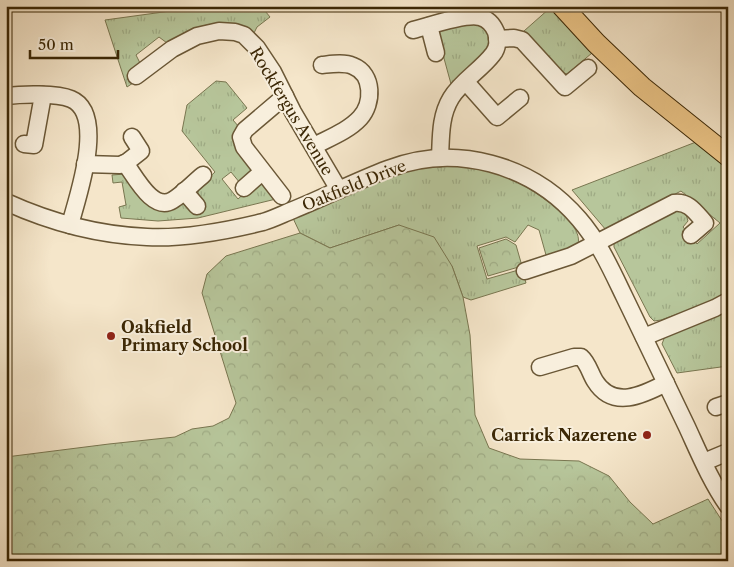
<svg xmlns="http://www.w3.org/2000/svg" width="734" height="567" font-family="'Libre Caslon Text',serif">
<defs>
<pattern id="grass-tufts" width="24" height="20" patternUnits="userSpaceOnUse" patternTransform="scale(1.25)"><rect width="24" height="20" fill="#b7c69b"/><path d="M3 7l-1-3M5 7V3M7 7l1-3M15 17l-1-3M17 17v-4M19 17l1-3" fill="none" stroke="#9eaa84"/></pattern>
<pattern id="forest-crowns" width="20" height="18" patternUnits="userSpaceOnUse" patternTransform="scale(1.25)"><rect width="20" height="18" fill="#b7c69b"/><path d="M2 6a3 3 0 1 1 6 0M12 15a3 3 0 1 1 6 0" fill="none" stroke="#9eaa84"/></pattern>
</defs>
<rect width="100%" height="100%" fill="#f5e6ca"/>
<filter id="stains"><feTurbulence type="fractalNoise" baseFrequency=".004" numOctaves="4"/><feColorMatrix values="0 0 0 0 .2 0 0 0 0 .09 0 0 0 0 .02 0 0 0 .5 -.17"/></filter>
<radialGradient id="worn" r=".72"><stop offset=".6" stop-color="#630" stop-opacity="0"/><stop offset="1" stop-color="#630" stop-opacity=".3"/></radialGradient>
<g fill="url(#grass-tufts)" stroke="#797650">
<path d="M 207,6 L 261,6 L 270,17 L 257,27 L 253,35 C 243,31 233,27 223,25 C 204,21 182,34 167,43 L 159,37 L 136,55 L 140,63 L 136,81 L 127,87 L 105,20 Z"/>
<polygon points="550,8 592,53 567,74 563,73 524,31"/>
<polygon points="474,21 490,32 489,50 451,84 439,40 439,31"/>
<path d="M 216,81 L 226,82 L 247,108 L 233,120 L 239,127 L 252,170 L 240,183 L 231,172 L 222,179 L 238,199 C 245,193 253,184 263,184 L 276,199 L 198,218 L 158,221 L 121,218 L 119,207 L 126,205 L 122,182 L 113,183 L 112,175 L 125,174 L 146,202 L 178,203 L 198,197 C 196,186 208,179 215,172 L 182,131 L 187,105 Z"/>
<polygon points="696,142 728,167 728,290 713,301 661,320 654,321 650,317 614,247 614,243 676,211 682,211 686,214 688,221 683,227 697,244 720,223 681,191 606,230 572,190"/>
<path d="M 435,165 C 455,166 474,166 493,171 C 514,177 585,218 578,244 L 575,247 L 546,255 L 539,230 L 528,225 L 515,242 L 506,237 L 477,246 L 487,279 L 522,269 L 526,283 L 471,300 L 463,297 L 452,266 L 399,225 L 330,248 L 300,233 L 291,214 L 377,180 L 409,169 Z"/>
<polygon points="728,311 728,366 677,373 662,344 665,336"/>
</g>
<g fill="url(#forest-crowns)" stroke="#797650">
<polygon points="399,225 434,237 452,266 463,297 470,335 475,415 489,448 520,459 579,461 609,476 630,502 653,524 708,499 728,530 728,561 6,561 6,457 109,444 175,437 192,429 213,426 229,418 236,403 202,293 207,274 226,256 300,233 330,248"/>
<polygon points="506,239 516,245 522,266 488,276 479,248"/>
</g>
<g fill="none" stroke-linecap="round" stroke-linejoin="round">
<g stroke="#6a5736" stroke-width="19">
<g id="minor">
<polyline points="429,26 436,53"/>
<path d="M 413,30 C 429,26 466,13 480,17 C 488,19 493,25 496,32 C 498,39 498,48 493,54 C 481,70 461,81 451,98 C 440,116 441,137 440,158"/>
<polyline points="497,39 514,38 522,40 565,87 588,68"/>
<polyline points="136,76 172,49 197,36 219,31 235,32 244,35 257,48 273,72 293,112 339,190"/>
<polyline points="466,82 497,117 520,98"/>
<path d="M 6,96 C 22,94 57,93 71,99 C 107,114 77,198 70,225"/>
<polyline points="24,144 34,145 43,95"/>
<path d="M 314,146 C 329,138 348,131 360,118 C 373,104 374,74 353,66 C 344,62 332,64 322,65"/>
<path d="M 125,163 C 135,176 153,213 173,200 C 183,194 193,183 203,175"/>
<polyline points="85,164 120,165 127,162 141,151 132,137"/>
<polyline points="244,188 262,172"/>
<polyline points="184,191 197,206"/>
<polyline points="282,196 244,147 241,137 245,130 285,96"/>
<path d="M 6,202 C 50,222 98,235 147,237 C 185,239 226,231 263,222 C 273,219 283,214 293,210 C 325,197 356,181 388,169 C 455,143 532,164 579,219 C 599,242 611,269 624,296 C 645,339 666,383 687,427 C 699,453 711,482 728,506"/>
<path d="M 525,271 L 571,256 L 674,203 C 689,201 696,213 705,223 L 691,235"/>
<polyline points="644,337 715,308 728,301"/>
<path d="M 540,367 L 574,357 L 581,357 C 588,363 590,373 595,381 C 613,410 643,395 666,383"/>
<polyline points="716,407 728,403"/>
<polyline points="704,462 728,452"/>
</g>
</g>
<g stroke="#3b2705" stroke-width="22">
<polyline id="major" points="562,6 596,43 642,87 728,156"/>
</g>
<use href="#minor" stroke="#f8efdd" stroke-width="16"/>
<use href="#major" stroke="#eac385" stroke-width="20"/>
</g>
<g fill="#8f2418" stroke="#f8efdd" stroke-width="2">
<circle cx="111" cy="336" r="5"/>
<circle cx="647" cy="435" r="5"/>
</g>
<g text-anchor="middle" stroke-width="4" stroke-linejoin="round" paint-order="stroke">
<g font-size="16" fill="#3b2705" stroke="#f8efdd">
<text transform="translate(292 111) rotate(59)" y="6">Rockfergus Avenue</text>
<text transform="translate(354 185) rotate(-22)" y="6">Oakfield Drive</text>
</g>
<g font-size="16" font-weight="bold" fill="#3b2705" stroke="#f8efdd" text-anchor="start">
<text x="121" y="333">Oakfield<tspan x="121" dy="18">Primary School</tspan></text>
<text x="637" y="441" text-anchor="end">Carrick Nazerene</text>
</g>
</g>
<rect width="734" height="567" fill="none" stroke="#f5e6ca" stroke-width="25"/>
<rect x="8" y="8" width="719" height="552" fill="none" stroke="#3b2705" stroke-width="2.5"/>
<rect x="12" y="12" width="709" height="542" fill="none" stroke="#3b2705"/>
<path d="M30 50v8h88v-8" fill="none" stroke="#3b2705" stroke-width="2.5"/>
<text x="38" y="50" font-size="15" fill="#3b2705" stroke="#f8efdd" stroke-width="4" paint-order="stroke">50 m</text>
<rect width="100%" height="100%" filter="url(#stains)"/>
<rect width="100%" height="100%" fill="url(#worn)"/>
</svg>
